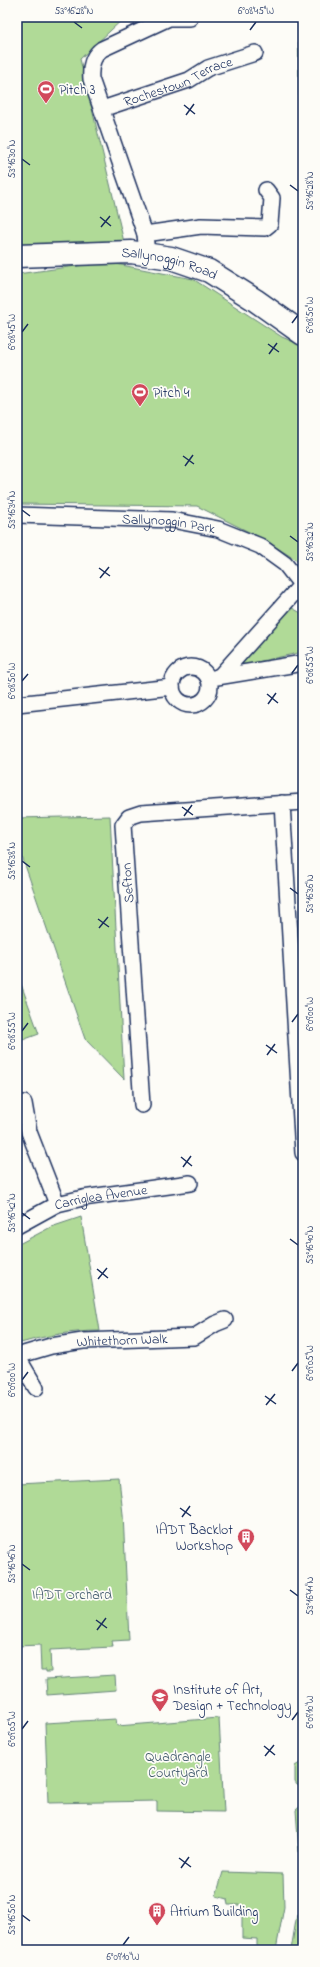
<svg xmlns="http://www.w3.org/2000/svg" width="320" height="1967" font-family="'Indie Flower',sans-serif">
<rect width="100%" height="100%" fill="#fdfcf7"/>
<filter id="ink" filterUnits="userSpaceOnUse"><feTurbulence type="fractalNoise" baseFrequency=".025" numOctaves="2"/><feDisplacementMap in="SourceGraphic" scale="8" xChannelSelector="R" yChannelSelector="G"/><feConvolveMatrix kernelMatrix="1 2 1 2 8 2 1 2 1" color-interpolation-filters="sRGB"/></filter>
<g filter="url(#ink)">
<g fill="#b0da97" stroke="#66847a">
<polygon points="17,17 125,17 80,59 124,242 17,247"/>
<polygon points="298,17 303,17 303,95 299,95"/>
<polygon points="106,262 193,279 282,337 303,346 303,570 296,560 265,540 197,506 17,504 17,274"/>
<polygon points="292,608 303,614 303,652 234,667"/>
<polygon points="110,816 124,1079 85,1039 17,842 17,818"/>
<polygon points="17,973 39,1034 17,1042"/>
<path d="M 81,1217 L 100,1331 C 72,1331 48,1335 21,1343 L 17,1328 L 17,1245 L 51,1227 Z"/>
<polygon points="119,1479 123,1514 129,1640 112,1641 113,1647 50,1650 51,1672 46,1672 46,1670 41,1670 40,1645 17,1646 17,1484"/>
<polygon points="115,1675 116,1690 47,1695 46,1679"/>
<polygon points="219,1718 224,1812 157,1811 157,1801 48,1803 45,1723 116,1719 117,1726"/>
<polygon points="303,1761 303,1786 297,1785 295,1782 295,1766"/>
<polygon points="303,1804 303,1851 299,1852 296,1810"/>
<polygon points="223,1872 283,1874 284,1907 276,1950 257,1950 257,1939 242,1938 242,1905 228,1905 227,1899 216,1896"/>
<polygon points="297,1914 303,1914 303,1950 291,1950"/>
</g>
<g fill="none" stroke-linecap="round" stroke-linejoin="round">
<g stroke="#1b2f5e" stroke-width="18">
<g id="street">
<path id="s1" d="M 102,109 L 189,80 L 208,68 L 255,53"/>
<polyline points="145,234 201,226 265,228 270,224 272,198 266,190"/>
<path d="M 147,254 L 145,234 L 91,79 C 90,67 92,56 102,49 L 169,18 L 190,18"/>
<path id="s2" d="M 17,515 L 172,520 L 218,529 L 260,546 L 285,564 L 303,587"/>
<circle cx="191" cy="686" r="19"/>
<polyline points="220,676 302,584"/>
<polyline points="217,677 303,663"/>
<polyline points="17,704 172,687"/>
<polyline points="282,803 303,1153"/>
<polyline points="24,1103 29,1132 57,1204"/>
<polyline points="142,1105 123,825 129,817 141,813 303,802"/>
<path id="s3" d="M 17,1226 L 57,1204 L 83,1198 L 190,1183"/>
<path id="s4" d="M 17,1356 L 51,1346 L 83,1341 L 194,1337 L 215,1324 L 225,1320"/>
<polyline points="17,1356 36,1388"/>
</g>
</g>
<g stroke="#1b2f5e" stroke-width="25">
<g id="secondary">
<path id="s5" d="M 17,256 L 131,252 L 171,258 L 209,271 L 255,300 L 303,334"/>
</g>
</g>
<use href="#street" stroke="#fdfcf7" stroke-width="15"/>
<use href="#secondary" stroke="#fdfcf7" stroke-width="22"/>
</g>
</g>
<path fill="none" stroke="#1b2f5e" stroke-width="1.5" d="M 74,22 L 82,28M 250,30 L 256,22M 184,105 L 195,114M 186,115 L 194,104M 22,159 L 30,165M 290,185 L 298,191M 100,217 L 111,226M 101,227 L 110,216M 292,323 L 298,315M 22,332 L 28,324M 268,344 L 279,352M 269,354 L 277,343M 183,456 L 194,464M 185,466 L 193,455M 22,510 L 30,516M 290,536 L 298,542M 99,568 L 110,576M 100,578 L 109,567M 292,673 L 298,665M 22,681 L 28,674M 267,694 L 278,703M 268,704 L 276,693M 182,807 L 193,815M 184,816 L 192,805M 22,861 L 30,867M 290,888 L 298,894M 98,919 L 109,927M 99,928 L 108,917M 292,1022 L 298,1014M 22,1031 L 28,1023M 266,1045 L 277,1053M 267,1055 L 275,1044M 181,1157 L 192,1166M 183,1167 L 191,1156M 22,1213 L 30,1219M 290,1239 L 298,1245M 97,1269 L 108,1278M 98,1279 L 107,1268M 292,1371 L 298,1363M 22,1380 L 28,1372M 265,1396 L 276,1404M 266,1405 L 275,1394M 180,1508 L 191,1516M 182,1517 L 190,1506M 22,1564 L 30,1570M 290,1590 L 298,1596M 96,1620 L 107,1628M 97,1630 L 106,1618M 292,1720 L 298,1712M 22,1729 L 28,1721M 264,1746 L 275,1755M 265,1756 L 274,1745M 179,1858 L 191,1867M 181,1868 L 189,1857M 22,1915 L 30,1921M 123,1945 L 129,1937"/>
<defs>
<g id="stadium-pin" transform="scale(0.9)"><path d="M0 17L-7.5 6A9.5 9.5 0 1 1 7.5 6Z" fill="#d1495b" stroke="#fdfcf7"/><path d="M0-5a6.5 5 0 1 0 0 10a6.5 5 0 1 0 0-10ZM-3.5-1.8h7v3.6h-7Z" fill="#fff"/></g>
<g id="building-pin" transform="scale(0.9)"><path d="M0 17L-7.5 6A9.5 9.5 0 1 1 7.5 6Z" fill="#d1495b" stroke="#fdfcf7"/><path d="M-4-6H4V6H1V3H-1V6H-4ZM-2.5-4.3h1.7v1.8h-1.7ZM.8-4.3h1.7v1.8H.8ZM-2.5-1h1.7V.8h-1.7ZM.8-1h1.7V.8H.8Z" fill="#fff"/></g>
<g id="university-pin" transform="scale(0.9)"><path d="M0 17L-7.5 6A9.5 9.5 0 1 1 7.5 6Z" fill="#d1495b" stroke="#fdfcf7"/><path d="M0-5L7-2L0 1L-7-2ZM-4 1L0 2.5L4 1V4Q0 6-4 4Z" fill="#fff"/></g>
</defs>
<g fill-rule="evenodd">
<use href="#stadium-pin" x="46" y="89"/>
<use href="#stadium-pin" x="140" y="392"/>
<use href="#building-pin" x="246" y="1537"/>
<use href="#university-pin" x="160" y="1697"/>
<use href="#building-pin" x="157" y="1911"/>
</g>
<g text-anchor="middle" stroke-width="3.5" stroke-linejoin="round" paint-order="stroke">
<g font-size="14" fill="#1b2f5e" stroke="#fdfcf7">
<text dy="5" stroke="none"><textPath href="#s1" startOffset="81">Rochestown Terrace</textPath></text>
<text dy="5" stroke="none"><textPath href="#s5" startOffset="154">Sallynoggin Road</textPath></text>
<text dy="5" stroke="none"><textPath href="#s2" startOffset="152">Sallynoggin Park</textPath></text>
<text transform="translate(127 883) rotate(-94)" y="5">Sefton</text>
<text dy="5" stroke="none"><textPath href="#s3" startOffset="90">Carriglea Avenue</textPath></text>
<text dy="5" stroke="none"><textPath href="#s4" startOffset="107">Whitethorn Walk</textPath></text>
</g>
<g font-size="14" fill="#1b2f5e" stroke="#fdfcf7" text-anchor="start">
<text x="59" y="94">Pitch 3</text>
<text x="153" y="397">Pitch 4</text>
<text x="233" y="1534" text-anchor="end">IADT Backlot<tspan x="233" dy="16">Workshop</tspan></text>
<text x="173" y="1694">Institute of Art,<tspan x="173" dy="16">Design + Technology</tspan></text>
<text x="170" y="1916">Atrium Building</text>
</g>
<g font-size="14" fill="#405a6c" stroke="#fdfcf7">
<text x="72" y="1599">IADT Orchard</text>
<text x="178" y="1761">Quadrangle<tspan x="178" dy="16">Courtyard</tspan></text>
</g>
</g>
<rect width="320" height="1967" fill="none" stroke="#fdfcf7" stroke-width="44"/>
<rect x="22" y="22" width="276" height="1923" fill="none" stroke="#1b2f5e" stroke-width="1.5"/>
<g font-size="10" text-anchor="middle" fill="#1b2f5e">
<text x="74" y="14">53°16'28"N</text>
<text x="256" y="14">6°08'45"W</text>
<text transform="translate(11 159) rotate(-90)" y="4">53°16'30"N</text>
<text transform="translate(309 191) rotate(-90)" y="4">53°16'28"N</text>
<text transform="translate(309 315) rotate(-90)" y="4">6°08'50"W</text>
<text transform="translate(11 332) rotate(-90)" y="4">6°08'45"W</text>
<text transform="translate(11 510) rotate(-90)" y="4">53°16'34"N</text>
<text transform="translate(309 542) rotate(-90)" y="4">53°16'32"N</text>
<text transform="translate(309 665) rotate(-90)" y="4">6°08'55"W</text>
<text transform="translate(11 681) rotate(-90)" y="4">6°08'50"W</text>
<text transform="translate(11 861) rotate(-90)" y="4">53°16'38"N</text>
<text transform="translate(309 894) rotate(-90)" y="4">53°16'36"N</text>
<text transform="translate(309 1014) rotate(-90)" y="4">6°09'00"W</text>
<text transform="translate(11 1031) rotate(-90)" y="4">6°08'55"W</text>
<text transform="translate(11 1213) rotate(-90)" y="4">53°16'42"N</text>
<text transform="translate(309 1245) rotate(-90)" y="4">53°16'40"N</text>
<text transform="translate(309 1363) rotate(-90)" y="4">6°09'05"W</text>
<text transform="translate(11 1380) rotate(-90)" y="4">6°09'00"W</text>
<text transform="translate(11 1564) rotate(-90)" y="4">53°16'46"N</text>
<text transform="translate(309 1596) rotate(-90)" y="4">53°16'44"N</text>
<text transform="translate(309 1712) rotate(-90)" y="4">6°09'10"W</text>
<text transform="translate(11 1729) rotate(-90)" y="4">6°09'05"W</text>
<text transform="translate(11 1915) rotate(-90)" y="4">53°16'50"N</text>
<text x="123" y="1960">6°09'10"W</text>
</g>
</svg>
